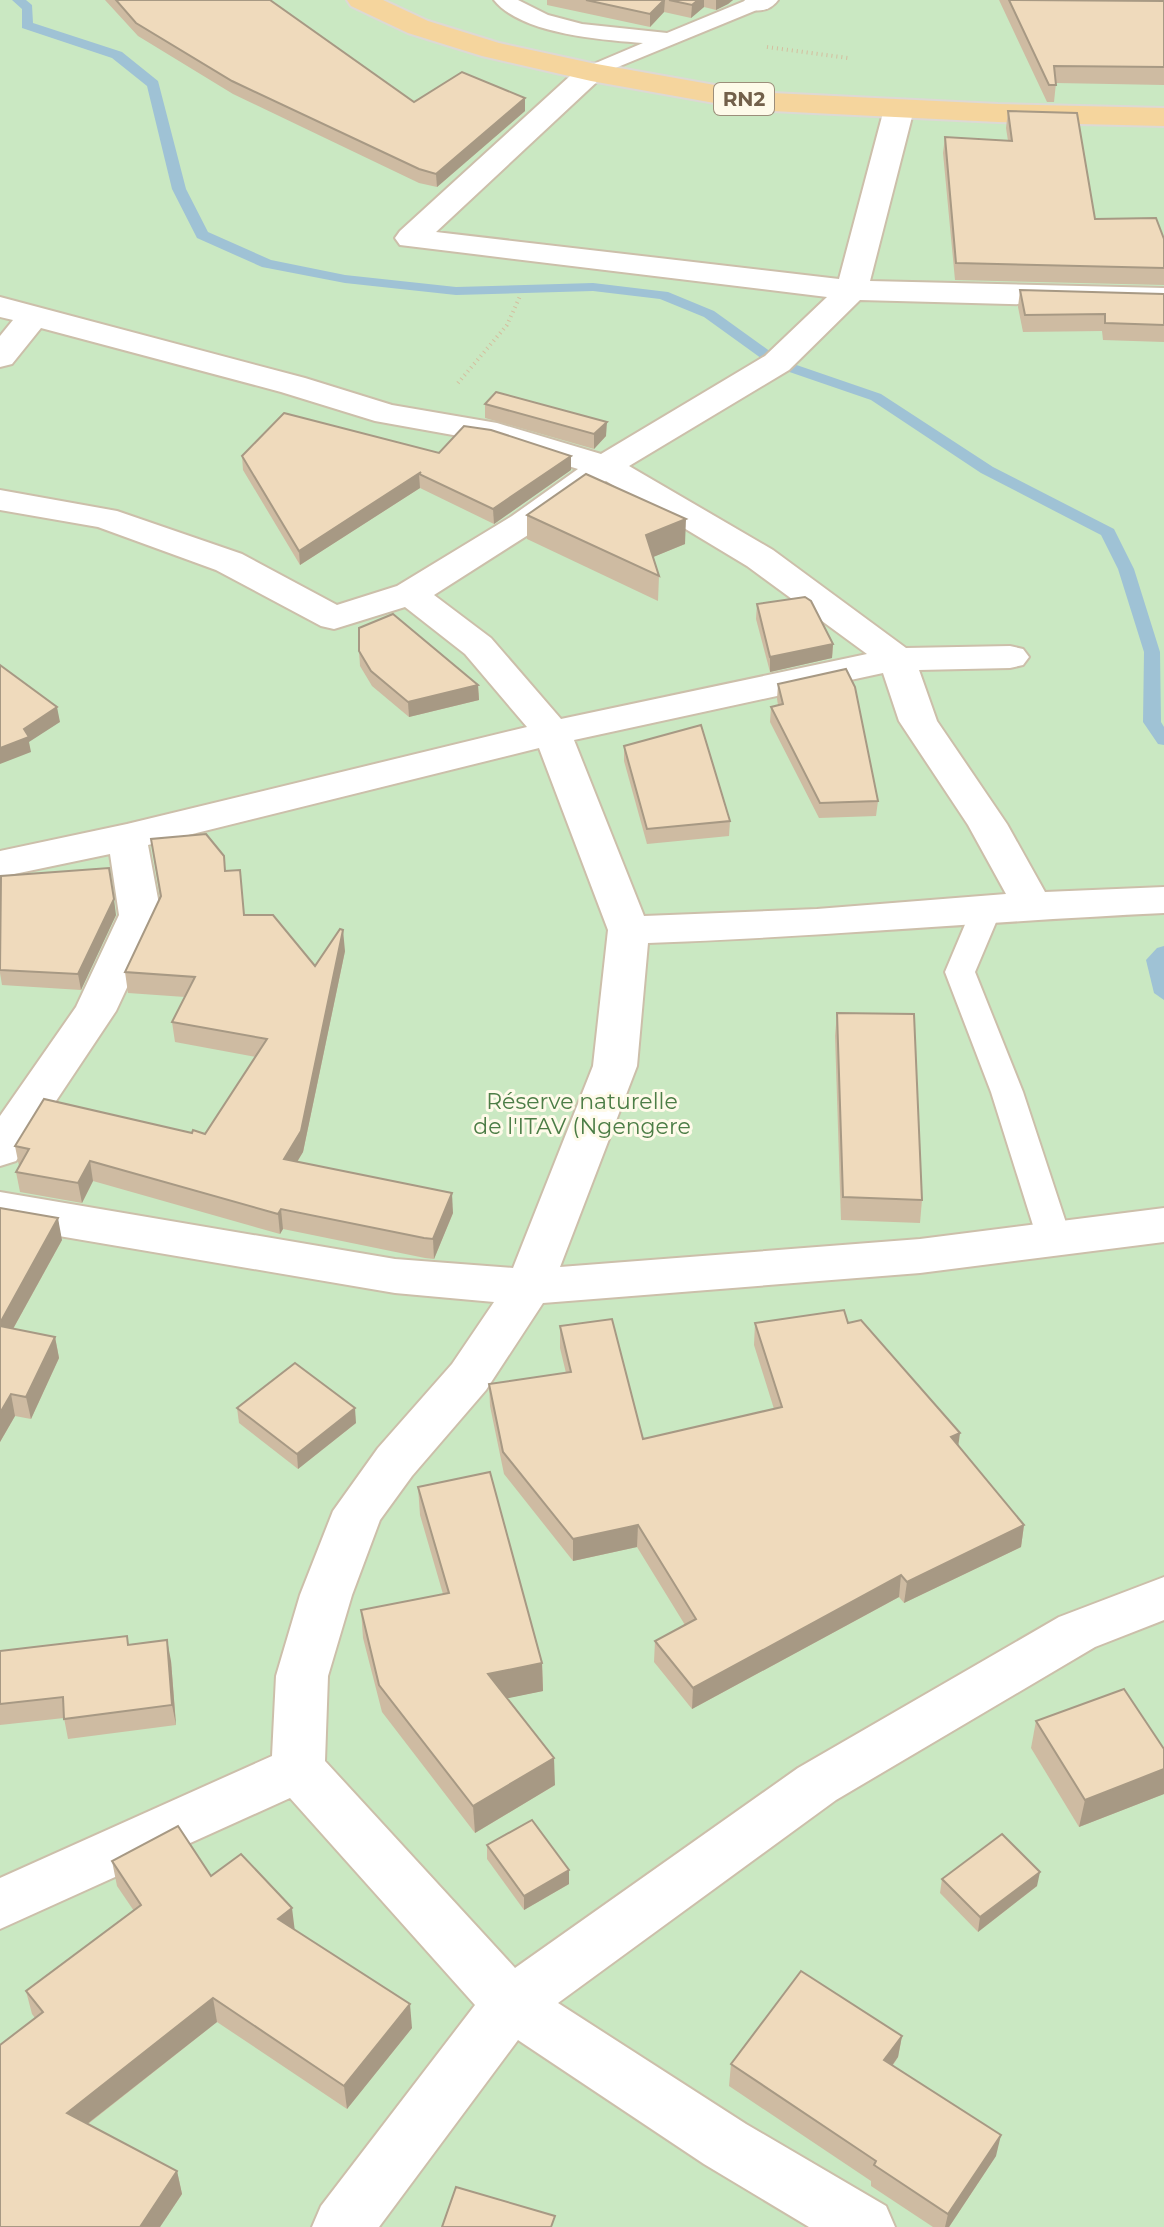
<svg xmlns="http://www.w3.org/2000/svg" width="1164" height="2227" font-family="Montserrat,sans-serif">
<rect width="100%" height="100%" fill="#fbf6e3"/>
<rect fill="#cae8c2" x="0" y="0" width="1164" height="2227"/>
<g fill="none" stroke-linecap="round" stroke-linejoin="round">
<g fill="#9fc2d5" fill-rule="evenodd">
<polygon points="12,0 26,0 32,5 33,23 122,52 158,81 186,189 208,232 271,260 345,275 456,287 593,283 668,292 714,311 782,360 881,394 993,467 1114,529 1134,569 1160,652 1161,722 1164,727 1164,745 1158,744 1143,722 1144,652 1118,569 1101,535 981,473 871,400 772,366 704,317 660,299 593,291 456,295 345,283 262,267 197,238 172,189 147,86 112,58 22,28 22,9"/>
<polygon points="1164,946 1164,1000 1154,993 1146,960 1157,948"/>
</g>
<g stroke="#ccbfaa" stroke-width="4">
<g id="service">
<path d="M 494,0 L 518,0 L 548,15 L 582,24 L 667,33 L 747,0 L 765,0 L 767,3 L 764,7 L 591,78 L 584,76 L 581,72 L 584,68 L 643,43 C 602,40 521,34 494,0 Z"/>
<polygon points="987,898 998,901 1002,908 975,972 1023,1092 1071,1238 1066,1247 1054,1250 1042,1247 1037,1238 991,1092 945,972 972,908 976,901"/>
</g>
</g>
<g stroke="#ccbfaa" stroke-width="4">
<g id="minor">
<path d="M 745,0 L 778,0 C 770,11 759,12 747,9 L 743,3 Z"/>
<path d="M 591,63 L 601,66 L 605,72 L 601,78 L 436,232 L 839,279 L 884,109 L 889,103 L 899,100 L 909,103 L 914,109 L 870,281 L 1164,288 L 1164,308 L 860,300 L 789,370 L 629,466 L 773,550 L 906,648 L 1010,646 L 1023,649 L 1029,657 L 1023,665 L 1010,668 L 919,670 L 937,721 L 1007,824 L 1045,892 L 1164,887 L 1164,913 C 992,921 821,937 648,943 L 637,1066 L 560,1267 L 920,1239 L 1164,1208 L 1164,1242 L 920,1273 L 543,1303 L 486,1390 L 412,1476 L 380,1520 L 352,1595 L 328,1676 L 325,1761 L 515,1968 L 798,1768 L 1059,1617 L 1164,1577 L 1164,1620 L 1095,1647 L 836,1800 L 558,2003 L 746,2124 L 886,2206 L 895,2227 L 809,2227 L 704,2164 L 518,2040 L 379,2227 L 312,2227 L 321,2206 L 475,2005 L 290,1798 L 0,1929 L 0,1878 L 272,1756 L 276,1676 L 300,1595 L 333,1511 L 378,1448 L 452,1364 L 494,1302 L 395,1293 L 0,1226 L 0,1192 L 395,1259 L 513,1268 L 593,1066 L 608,930 L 539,748 L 148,845 L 161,915 L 116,1011 L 16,1161 L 0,1166 L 0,1116 L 76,1007 L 119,915 L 110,854 L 0,877 L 0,851 L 127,824 L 527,727 L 465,654 L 405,607 L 334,629 L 321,626 L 216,570 L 98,527 L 0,510 L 0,490 L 117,511 L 242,554 L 337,605 L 397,586 L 512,516 L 578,469 L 492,442 L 375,421 L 281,392 L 41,328 L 12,364 L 0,367 L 0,336 L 13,320 L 0,317 L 0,297 L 305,378 L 392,405 L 497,423 L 601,454 L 765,356 L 827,297 L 400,245 L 395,238 L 400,231 L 581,66 ZM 606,481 L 747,566 L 867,654 L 561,719 L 491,638 L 434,595 L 536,530 ZM 883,673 L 899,721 L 968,825 L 1006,894 L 817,909 L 644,916 L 574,740 Z"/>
</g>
</g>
<g stroke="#ddd9d4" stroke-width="4">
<polygon id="trunk" points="347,0 383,0 428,21 499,43 591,63 754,92 998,104 1164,108 1164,126 998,122 754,110 591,81 482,56 408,33 351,6"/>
</g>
<g stroke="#d4be9f" stroke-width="4" stroke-dasharray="1 4" stroke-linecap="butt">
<polyline points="767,47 848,58"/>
<polyline points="458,383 507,325 521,294"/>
</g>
<use href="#service" fill="#fff" fill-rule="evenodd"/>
<use href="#minor" fill="#fff" fill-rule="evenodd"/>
<use href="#trunk" fill="#f5d59d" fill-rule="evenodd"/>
</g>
<g fill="#cebba2">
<polygon points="105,0 270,0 414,102 525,98 525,111 437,187 419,183 233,94 138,36"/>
<polygon points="547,0 733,0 728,4 716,10 704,7 691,18 664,12 650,27 547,5"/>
<polygon points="999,0 1164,1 1164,85 1056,83 1054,102 1047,102"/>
<polygon points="1008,111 1095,219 1164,239 1164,285 955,280 943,153 945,137 1008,141 1006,128"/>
<polygon points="1020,290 1164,294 1164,342 1103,340 1102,331 1023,332 1018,307"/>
<polygon points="485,404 606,436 594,449 485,418"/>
<polygon points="439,453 571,456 571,470 494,524 420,488 300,565 243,470 242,456"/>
<polygon points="527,515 685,544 653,557 659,576 658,601 527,539"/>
<polygon points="757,604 833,644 832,658 770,672 756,619"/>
<polygon points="359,651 478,685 479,700 409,717 372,686 360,666"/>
<polygon points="778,684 878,801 876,816 819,818 770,722 771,707 778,705 777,699"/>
<polygon points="624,746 730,821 729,836 647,844 624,761"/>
<polygon points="151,839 226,871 244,915 315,966 345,951 303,1152 297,1162 453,1213 434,1259 425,1258 283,1229 280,1234 93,1181 82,1203 20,1192 16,1172 19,1166 15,1146 192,1133 205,1134 256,1057 175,1042 172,1022 185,997 128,993 125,972 160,898"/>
<polygon points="1,876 116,915 81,990 2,985 0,973"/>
<polygon points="837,1013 922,1200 920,1223 841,1220 835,1036"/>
<polygon points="0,1208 62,1240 13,1329 55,1337 59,1358 31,1419 15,1416 0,1442"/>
<polygon points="755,1323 848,1323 958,1446 1024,1525 1021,1547 904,1603 899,1597 692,1709 654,1662 655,1641 685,1625 637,1547 573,1561 504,1474 490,1406 489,1384 566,1373 560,1348 560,1326 643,1439 774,1409 754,1345"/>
<polygon points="237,1408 356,1423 298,1469 239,1423"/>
<polygon points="418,1487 542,1663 543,1691 507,1698 555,1785 475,1833 382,1712 363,1638 361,1610 443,1594 420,1515"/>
<polygon points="129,1645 171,1661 176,1725 68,1739 64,1718 0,1725 0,1651"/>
<polygon points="1036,1721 1164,1749 1164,1794 1079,1827 1031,1748"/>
<polygon points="487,1845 569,1870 569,1884 524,1910 487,1859"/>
<polygon points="112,1861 211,1876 295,1930 412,2028 347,2109 217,2022 88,2124 177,2171 182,2194 160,2227 0,2227 35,2018 32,2014 26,1991 134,1911 117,1886"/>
<polygon points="942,1879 1037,1886 978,1932 940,1893"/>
<polygon points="902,2036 898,2057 893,2065 996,2156 949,2227 933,2227 871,2186 871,2181 729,2086 731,2064"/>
</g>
<g fill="#a79984">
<polygon points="664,0 665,0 664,12 650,27 650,14"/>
<polygon points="698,0 704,0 704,7 691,18 692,5"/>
<polygon points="716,0 733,0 728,4 716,10"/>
<polygon points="525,98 525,111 437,187 436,174"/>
<polygon points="607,422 606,436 594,449 594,434"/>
<polygon points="571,456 571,470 494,524 493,509"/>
<polygon points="421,472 419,474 420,488 300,565 299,551"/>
<polygon points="686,519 685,544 646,560 646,535"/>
<polygon points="833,644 832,658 770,672 770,657"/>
<polygon points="478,685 479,700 409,717 408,702"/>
<polygon points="57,707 60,722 29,742 31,752 0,764 0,748 24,729"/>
<polygon points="114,899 116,915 81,990 78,974"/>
<polygon points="343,930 345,951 303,1152 286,1180 284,1159"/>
<polygon points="90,1161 93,1181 82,1203 78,1183"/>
<polygon points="452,1193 453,1213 434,1259 433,1239"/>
<polygon points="281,1209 283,1229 280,1234 278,1214"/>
<polygon points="58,1218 62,1240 3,1347 0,1332 0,1323"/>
<polygon points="55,1337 59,1358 31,1419 26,1397"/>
<polygon points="11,1394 15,1416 0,1442 0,1413"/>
<polygon points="355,1408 356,1423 298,1469 297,1454"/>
<polygon points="960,1433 957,1455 951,1437"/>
<polygon points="638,1525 637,1547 573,1561 573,1539"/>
<polygon points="1024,1525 1021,1547 904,1603 907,1582"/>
<polygon points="901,1575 899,1597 692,1709 693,1688"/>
<polygon points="167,1640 171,1661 176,1725 172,1705"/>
<polygon points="542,1663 543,1691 489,1702 488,1674"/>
<polygon points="554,1758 555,1785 475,1833 473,1806"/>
<polygon points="1164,1769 1164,1794 1079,1827 1085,1800"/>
<polygon points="569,1870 569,1884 524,1910 524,1896"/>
<polygon points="1040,1872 1037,1886 978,1932 980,1917"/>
<polygon points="292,1908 295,1932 278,1919"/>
<polygon points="213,1998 217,2022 73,2135 67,2113"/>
<polygon points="410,2004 412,2028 347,2109 344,2086"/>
<polygon points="902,2036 898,2057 881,2081 884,2060"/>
<polygon points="1001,2135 996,2156 949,2227 945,2227 948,2214"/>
<polygon points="177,2171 182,2194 160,2227 140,2227"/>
</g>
<g fill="#efdabc" stroke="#a79984" stroke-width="2">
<polygon points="116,0 270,0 414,102 462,72 525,98 436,174 419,169 232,81 136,23"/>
<polygon points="586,0 664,0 650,14"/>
<polygon points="669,0 698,0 692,5"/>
<polygon points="1009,0 1164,1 1164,67 1054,66 1056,85 1049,85"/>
<polygon points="1008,111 1077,113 1095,219 1156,218 1164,239 1164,268 956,263 945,137 1012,141"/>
<polygon points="1020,290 1164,294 1164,325 1105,323 1105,314 1025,315"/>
<polygon points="496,392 607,422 594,434 485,404"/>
<polygon points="284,413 439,453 464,426 491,430 571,456 493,509 419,474 421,472 299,551 242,456"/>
<polygon points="586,474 686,519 646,535 659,576 527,515"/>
<polygon points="805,597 811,601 833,644 770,657 757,604"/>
<polygon points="393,614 478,685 408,702 371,671 359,651 359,628"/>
<polygon points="0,665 57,707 24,729 29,737 0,748"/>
<polygon points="846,669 855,687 878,801 820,803 771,707 783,704 778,684"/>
<polygon points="701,725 730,821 647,829 624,746"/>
<polygon points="206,834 224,856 225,871 240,870 244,915 273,915 315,966 340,929 343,930 301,1131 284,1159 452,1193 433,1239 424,1238 281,1209 278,1214 90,1161 78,1183 16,1172 29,1149 15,1146 44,1099 192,1133 193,1130 205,1134 267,1039 172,1022 195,977 125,972 161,896 151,839"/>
<polygon points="109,868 114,899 78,974 0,970 1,876"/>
<polygon points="837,1013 914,1014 922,1200 843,1197"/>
<polygon points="0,1208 58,1218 0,1323"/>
<polygon points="844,1310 848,1323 861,1320 960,1433 951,1437 1024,1525 907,1582 901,1575 693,1688 655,1641 696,1619 638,1525 573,1539 503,1452 489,1384 571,1372 560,1326 612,1319 643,1439 782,1407 755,1323"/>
<polygon points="0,1326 55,1337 26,1397 11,1394 0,1413"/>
<polygon points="295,1363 355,1408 297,1454 237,1408"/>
<polygon points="490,1472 542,1663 488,1674 554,1758 473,1806 379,1685 361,1610 449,1593 418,1487"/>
<polygon points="127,1636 128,1645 167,1640 172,1705 64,1719 63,1697 0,1704 0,1651"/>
<polygon points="1124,1689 1164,1749 1164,1769 1085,1800 1036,1721"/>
<polygon points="532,1820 569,1870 524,1896 487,1845"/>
<polygon points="178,1826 211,1876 241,1854 292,1908 278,1919 410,2004 344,2086 213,1998 67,2113 177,2171 140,2227 0,2227 0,2045 43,2012 26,1991 141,1905 112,1861"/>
<polygon points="1002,1834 1040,1872 980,1917 942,1879"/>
<polygon points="801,1971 902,2036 884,2060 1001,2135 948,2214 874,2165 876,2161 731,2064"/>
<polygon points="456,2187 555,2216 551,2227 442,2227"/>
</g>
<g text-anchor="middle" stroke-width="6" stroke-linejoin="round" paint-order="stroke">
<rect fill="#fefae9" stroke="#9c8e7a" stroke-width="2" x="714" y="83" width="60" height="32" rx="6"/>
<g font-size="20" font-weight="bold" fill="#72604a">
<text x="744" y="106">RN2</text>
</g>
<g font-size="22" fill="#4c7d46" stroke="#fefae9">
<text x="582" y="1109">Réserve naturelle<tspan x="582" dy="25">de l'ITAV (Ngengere</tspan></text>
</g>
</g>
</svg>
